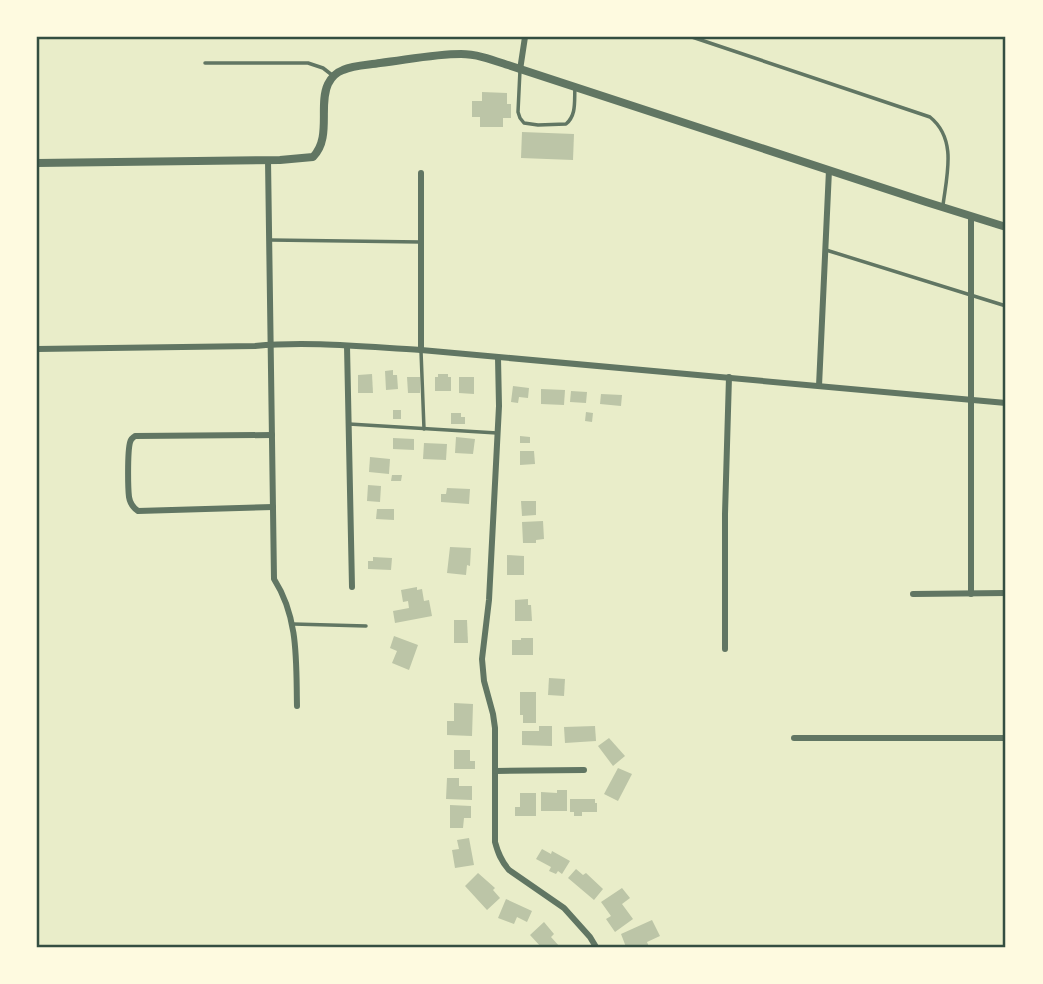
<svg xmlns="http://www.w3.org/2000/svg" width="1043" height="984" font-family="'Archivo Narrow',sans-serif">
<rect width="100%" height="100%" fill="#e9edc9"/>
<g fill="#bcc5a7">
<polygon points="482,92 507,93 507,104 511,104 511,118 503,118 503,127 480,127 480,117 472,117 472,101 482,101"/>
<polygon points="522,132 574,134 573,160 521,158"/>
<polygon points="393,370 393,375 397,375 398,389 386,390 385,371"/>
<polygon points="372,374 373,393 358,393 358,375"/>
<polygon points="438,374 448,374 448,377 451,377 451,391 435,391 435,377 438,377"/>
<polygon points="407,377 420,377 420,393 408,393"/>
<polygon points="459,377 474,377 474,394 459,393"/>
<polygon points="513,386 529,388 528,398 519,397 518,403 511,402"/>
<polygon points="541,389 565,390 564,405 541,404"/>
<polygon points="571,391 587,392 586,403 570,402"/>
<polygon points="601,394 622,395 621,406 600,404"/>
<rect x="393" y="410" width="8" height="9"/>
<polygon points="586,412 593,413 592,422 585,421"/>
<polygon points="451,413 461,413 461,417 465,417 465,424 451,424"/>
<polygon points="520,436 530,437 530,443 520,443"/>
<polygon points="456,437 475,439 473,454 455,453"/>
<polygon points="393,438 414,439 414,450 393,449"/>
<polygon points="424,443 447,444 446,460 423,459"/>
<polygon points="520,451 534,451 535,464 520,465"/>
<polygon points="370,457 390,459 389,474 369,472"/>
<polygon points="392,475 402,475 401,481 391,481"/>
<polygon points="368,485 381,486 380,502 367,501"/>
<polygon points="447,488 470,489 469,504 441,502 441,494 446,494"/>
<polygon points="521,501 536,501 536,515 522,516"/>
<polygon points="377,509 394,509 394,520 376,519"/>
<polygon points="543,521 544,539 536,540 536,543 523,543 522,522"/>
<polygon points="450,547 471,548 470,566 467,565 466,575 447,573"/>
<polygon points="507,555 524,556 524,575 507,575"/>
<polygon points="373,557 392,558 391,570 368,569 368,561 373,561"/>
<polygon points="417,587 417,590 422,589 424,601 429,600 432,616 395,623 393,611 409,608 408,601 403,602 401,590"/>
<polygon points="528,599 528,605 531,605 532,621 515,621 515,600"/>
<polygon points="454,620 467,620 468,643 454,643"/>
<polygon points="394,636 418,645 409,670 392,663 397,651 390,648"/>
<polygon points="521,638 533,638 533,655 512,655 512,640 521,640"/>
<polygon points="549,678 565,679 564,696 548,695"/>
<polygon points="520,692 536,692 536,723 523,723 523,715 520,715"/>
<polygon points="454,703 473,704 472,736 447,735 447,721 454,721"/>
<polygon points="539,726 552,726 552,746 522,745 522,731 539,731"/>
<polygon points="595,726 596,741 565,743 564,727"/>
<polygon points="609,738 625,756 613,766 598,746"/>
<polygon points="454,750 470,750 470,761 475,761 475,769 454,769"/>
<polygon points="618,768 632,774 618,801 604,794"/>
<polygon points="447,778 459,778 459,786 472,786 472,800 446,799"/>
<polygon points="557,790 567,790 567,811 541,811 541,792 557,793"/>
<polygon points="520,793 536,793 536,816 515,816 515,807 520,807"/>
<polygon points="570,799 595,799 595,803 597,803 597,812 582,812 582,816 574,816 574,812 570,812"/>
<polygon points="450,805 471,806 471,818 464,818 463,828 450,828"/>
<polygon points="469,838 474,865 455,868 452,850 459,849 457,840"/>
<polygon points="542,849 551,854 552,851 570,861 562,874 558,871 556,874 549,871 551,867 536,859"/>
<polygon points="576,869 583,875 586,873 603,889 594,900 568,878"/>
<polygon points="478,873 495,888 493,890 500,898 487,910 465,886"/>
<polygon points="622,888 630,898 622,904 633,919 615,932 606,919 611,916 601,902"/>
<polygon points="506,899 532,911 527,922 517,917 514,924 498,918"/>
<polygon points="652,920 660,936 647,942 649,947 626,947 621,934"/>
<polygon points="544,922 554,934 551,937 560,947 541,947 530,935"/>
</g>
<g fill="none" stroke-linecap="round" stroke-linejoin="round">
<g stroke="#617663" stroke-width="3.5">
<path d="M 692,37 L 930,117 C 957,139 947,174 943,205"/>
<polyline points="205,63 308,63 323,68 332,75"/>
<path d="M 520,70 L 518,112 L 520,118 L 524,123 L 538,125 L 566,124 C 577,115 574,100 575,87"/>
<polyline points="270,240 421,242"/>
<polyline points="826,250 1006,306"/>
<polyline points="421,351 424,429"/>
<polyline points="349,424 497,433"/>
<polyline points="293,624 366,626"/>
</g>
<g stroke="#617663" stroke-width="6">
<polyline points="520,70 525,37"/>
<path d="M 268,160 L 274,579 C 299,618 296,662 297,706"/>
<polyline points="421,173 421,350"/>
<polyline points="971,216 971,594"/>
<polyline points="347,346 352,587"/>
<path d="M 37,349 L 255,346 C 310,341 366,347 421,350 L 1006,403"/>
<path d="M 498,358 L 499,406 L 489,600 L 482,659 L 484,681 L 493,714 L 495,728 L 495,842 C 498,853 501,861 509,870 L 564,908 L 590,937 L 596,947"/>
<polyline points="819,386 829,170"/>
<path d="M 272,435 L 135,436 C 134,437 132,438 131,440 C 127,446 128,488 129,497 C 130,503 132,507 138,511 L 273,507"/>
<polyline points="913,594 1006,593"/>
<polyline points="725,649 725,514 729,377"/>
<polyline points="794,738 1006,738"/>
<polyline points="496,771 584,770"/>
</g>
<path stroke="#617663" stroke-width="8" d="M 37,163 L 280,160 L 313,157 C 332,138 318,105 328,84 C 331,78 337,72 343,70 C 354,65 369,65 380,63 C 406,60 434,54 461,54 C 477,54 493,60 508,65 L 926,202 L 1006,227"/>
</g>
<rect width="1043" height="984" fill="none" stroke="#fefae0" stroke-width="77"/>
<rect x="38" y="38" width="966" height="908" fill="none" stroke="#344e41" stroke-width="2.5"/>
</svg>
